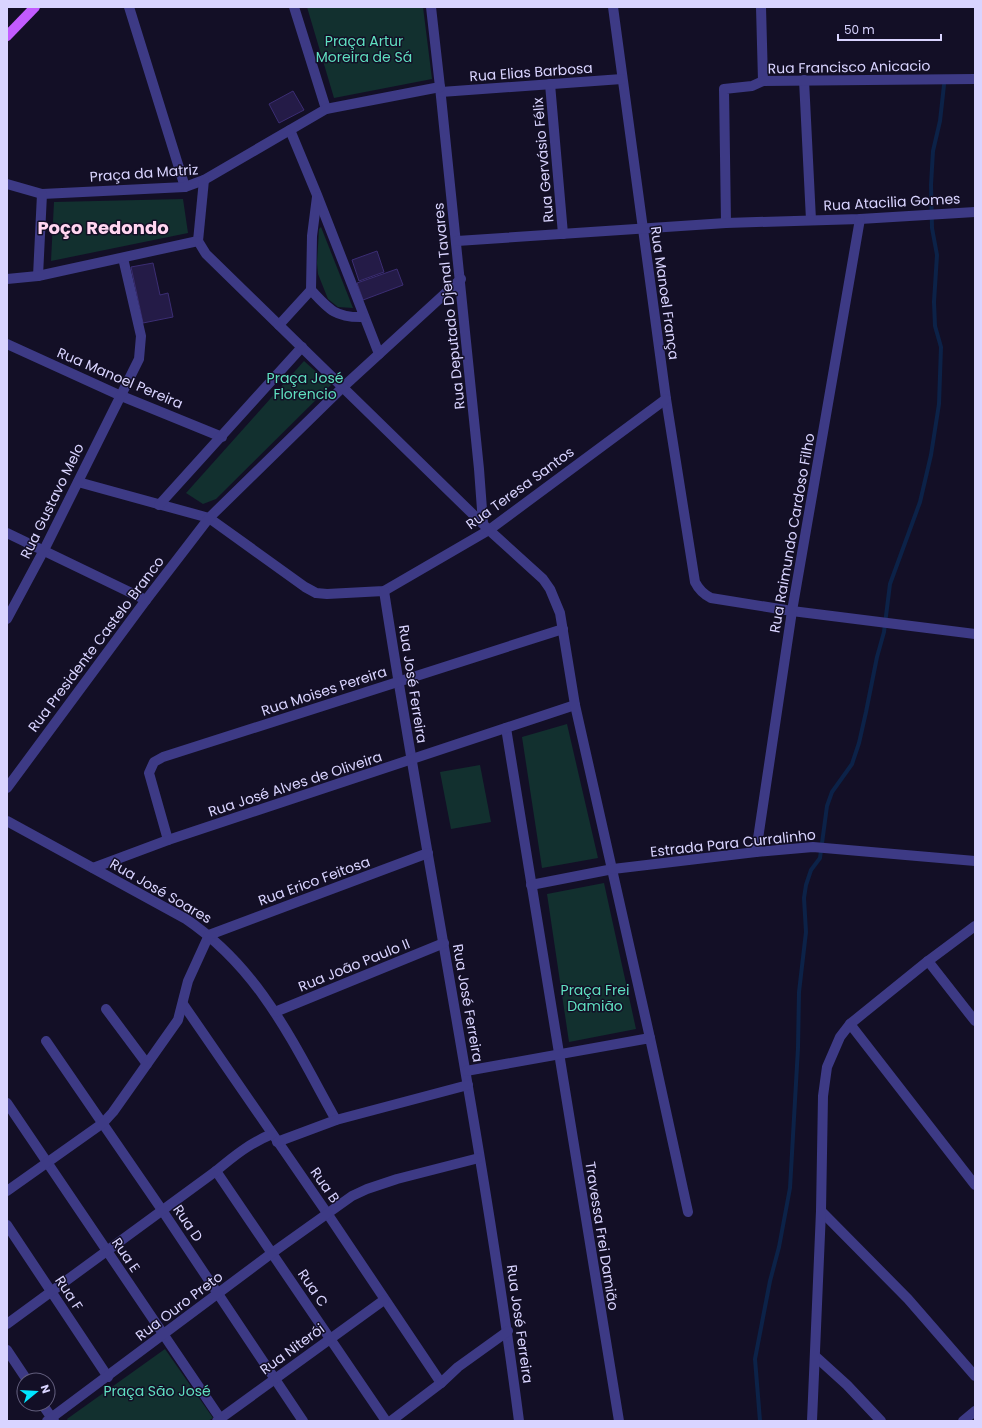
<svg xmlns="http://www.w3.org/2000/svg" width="982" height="1428" font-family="Poppins,sans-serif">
<rect width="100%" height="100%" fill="#130f26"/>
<g fill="#12302f">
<polygon points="307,7 423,7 432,79 334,98"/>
<polygon points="183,199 188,233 51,261 54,202"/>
<polygon points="321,227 353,308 338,307 328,299 318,274 317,263 319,229"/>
<polygon points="304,361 331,385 216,499 203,504 186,493"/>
<polygon points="567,724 598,858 542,868 522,737"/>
<polygon points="480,765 491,822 451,829 440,772"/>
<polygon points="604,883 636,1029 569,1042 547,894"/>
<polygon points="165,1349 213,1418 208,1421 68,1421 67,1419"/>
</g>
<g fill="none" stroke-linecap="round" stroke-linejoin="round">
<polyline stroke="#0c2248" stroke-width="4" points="760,1421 755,1359 770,1281 779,1247 790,1188 798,1048 799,992 806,932 804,898 806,885 811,870 820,858 827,806 832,792 852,764 859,743 866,712 877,657 884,632 890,584 920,502 931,455 939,404 941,347 935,326 934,302 937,255 932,228 931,185 933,151 940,121 944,85"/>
</g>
<g fill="#241b47" stroke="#3b2d73">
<polygon points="293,91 304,110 279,123 269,104"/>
<polygon points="377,251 384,272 359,281 352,260"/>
<polygon points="153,263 160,295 168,293 173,317 143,323 131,267"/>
<polygon points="397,269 403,285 363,300 357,283"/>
</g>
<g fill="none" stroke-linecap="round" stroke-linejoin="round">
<g stroke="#3d3a85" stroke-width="10">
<polyline points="129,7 185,187"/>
<path d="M 613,7 L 666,399 L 695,582 C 699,590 703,594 711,598 L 792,611 L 975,634"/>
<polyline points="761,7 763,81"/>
<polyline points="804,80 811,220"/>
<polyline points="550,84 563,234"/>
<polyline points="440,87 479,469 483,523"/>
<polyline points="441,92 622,79"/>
<polyline points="290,130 317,195 379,354"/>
<polyline points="726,223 724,89 752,86 763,81 975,79"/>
<polyline points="457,241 726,223 860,219 975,212"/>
<path d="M 311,290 C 329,310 336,318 364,317"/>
<polyline points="279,325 311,290 312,236 317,197"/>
<polyline points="7,344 119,395 222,437"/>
<polyline points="78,482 209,518 305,587 316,593 327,594 384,591 489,530 666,399"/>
<polyline points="159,505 302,347"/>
<polyline points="7,533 146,600"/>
<path d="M 384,591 C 427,868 483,1143 519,1421"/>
<polyline points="7,619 44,550 139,359 141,336 123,258"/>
<polyline points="506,728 619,1421"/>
<polyline points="7,788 146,600 209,518 343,387 461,279"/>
<path d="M 7,821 L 186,919 C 261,970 293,1043 336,1120"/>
<polyline points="168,840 149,773 154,762 163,757 563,629"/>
<polyline points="756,852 792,611 860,219"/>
<polyline points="93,868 168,840 575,705"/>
<polyline points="531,885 613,869"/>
<polyline points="928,961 975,1021"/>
<polyline points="183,1004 327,1213 441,1383"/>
<polyline points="106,1009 147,1064"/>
<polyline points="275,1012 444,943"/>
<polyline points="850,1024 975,1185"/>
<polyline points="46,1041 162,1210 303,1421"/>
<polyline points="466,1071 650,1038 688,1212"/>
<polyline points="7,1103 222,1421"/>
<polyline points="277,1142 336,1120 468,1085"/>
<polyline points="216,1171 386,1421"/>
<polyline points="7,1191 103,1123 113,1112 178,1020 188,981 209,935 428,853"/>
<polyline points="821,1211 908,1299 975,1376"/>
<polyline points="7,1225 108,1377"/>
<path d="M 7,1324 L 216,1171 C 234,1156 250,1143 272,1134"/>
<polyline points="7,1350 27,1380"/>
<polyline points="815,1356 847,1385 881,1421"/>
<polyline points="42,1404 54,1421"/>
<polyline points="47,1421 272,1253 352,1196 367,1189 397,1179 479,1158"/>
<polyline points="217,1421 384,1300"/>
<polyline points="391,1421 441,1383 458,1367 508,1331"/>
<polyline points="812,1421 821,1211 823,1096 827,1067 840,1037 850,1024 928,961 975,926"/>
<polyline points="963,1421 975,1411"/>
</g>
<g stroke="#3d3a85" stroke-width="10">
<polyline points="294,7 326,109"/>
<polyline points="7,184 42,194 185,187 204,180 326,109 440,87 431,7"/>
<polyline points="198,241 206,254 489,530 543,579 550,589 560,613 575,705 650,1038"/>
<polyline points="198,241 204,180"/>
<polyline points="38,276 42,194"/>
<polyline points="7,279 38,276 198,241"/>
<polyline points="613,869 756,852 813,847 975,861"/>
</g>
<polyline stroke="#c25bff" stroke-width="10" points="7,36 35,7"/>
</g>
<g text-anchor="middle" stroke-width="3" stroke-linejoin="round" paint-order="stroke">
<g font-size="14" fill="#5fe0c0" stroke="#130f26">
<text x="364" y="46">Praça Artur<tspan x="364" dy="16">Moreira de Sá</tspan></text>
<text x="305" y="383">Praça José<tspan x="305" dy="16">Florencio</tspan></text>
<text x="595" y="995">Praça Frei<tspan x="595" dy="16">Damião</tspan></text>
<text x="157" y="1396">Praça São José</text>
</g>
<g font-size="14" fill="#d9d4ff" stroke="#130f26">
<text transform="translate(849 67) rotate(-1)" y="5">Rua Francisco Anicacio</text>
<text transform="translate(531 72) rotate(-4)" y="5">Rua Elias Barbosa</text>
<text transform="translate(543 160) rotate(-95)" y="5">Rua Gervásio Félix</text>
<text transform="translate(144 173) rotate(-4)" y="5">Praça da Matriz</text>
<text transform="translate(892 202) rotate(-3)" y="5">Rua Atacilia Gomes</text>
<text transform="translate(665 293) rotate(82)" y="5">Rua Manoel França</text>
<text transform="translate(449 306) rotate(-96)" y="5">Rua Deputado Djenal Tavares</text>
<text transform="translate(120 378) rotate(23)" y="5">Rua Manoel Pereira</text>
<text transform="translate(520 488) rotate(-36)" y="5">Rua Teresa Santos</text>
<text transform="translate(52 501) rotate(-64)" y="5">Rua Gustavo Melo</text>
<text transform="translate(792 533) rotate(-80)" y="5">Rua Raimundo Cardoso Filho</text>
<text transform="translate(96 644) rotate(-53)" y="5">Rua Presidente Castelo Branco</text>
<text transform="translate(413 684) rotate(81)" y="5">Rua José Ferreira</text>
<text transform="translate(324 691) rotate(-18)" y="5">Rua Moises Pereira</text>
<text transform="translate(295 784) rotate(-18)" y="5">Rua José Alves de Oliveira</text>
<text transform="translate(733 843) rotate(-6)" y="5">Estrada Para Curralinho</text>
<text transform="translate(314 881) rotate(-20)" y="5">Rua Erico Feitosa</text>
<text transform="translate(161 891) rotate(30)" y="5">Rua José Soares</text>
<text transform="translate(354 965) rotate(-22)" y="5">Rua João Paulo II</text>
<text transform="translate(468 1003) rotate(80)" y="5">Rua José Ferreira</text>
<text transform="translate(325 1185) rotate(55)" y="5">Rua B</text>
<text transform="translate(188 1223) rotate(56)" y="5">Rua D</text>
<text transform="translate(602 1236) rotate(81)" y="5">Travessa Frei Damião</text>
<text transform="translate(126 1255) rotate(56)" y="5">Rua E</text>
<text transform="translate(313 1288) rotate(56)" y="5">Rua C</text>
<text transform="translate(69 1293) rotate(57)" y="5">Rua F</text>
<text transform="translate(179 1306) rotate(-37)" y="5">Rua Ouro Preto</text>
<text transform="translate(520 1324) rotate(82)" y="5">Rua José Ferreira</text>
<text transform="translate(292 1349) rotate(-36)" y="5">Rua Niterói</text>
</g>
<g font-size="18" font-weight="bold" fill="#ffd6f0" stroke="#130f26">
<text x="103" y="234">Poço Redondo</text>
</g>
</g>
<rect width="982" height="1428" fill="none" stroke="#d9d4ff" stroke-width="16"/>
<g transform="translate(36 1392) rotate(72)"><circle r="19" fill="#130f26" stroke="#625e7d"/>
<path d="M0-3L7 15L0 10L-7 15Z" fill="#00e5ff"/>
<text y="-6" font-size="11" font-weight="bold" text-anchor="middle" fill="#d9d4ff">N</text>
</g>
<path d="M838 34v6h103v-6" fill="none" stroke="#d9d4ff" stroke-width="2"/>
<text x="844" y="34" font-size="12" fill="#d9d4ff" stroke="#130f26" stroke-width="3" paint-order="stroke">50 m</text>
</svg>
